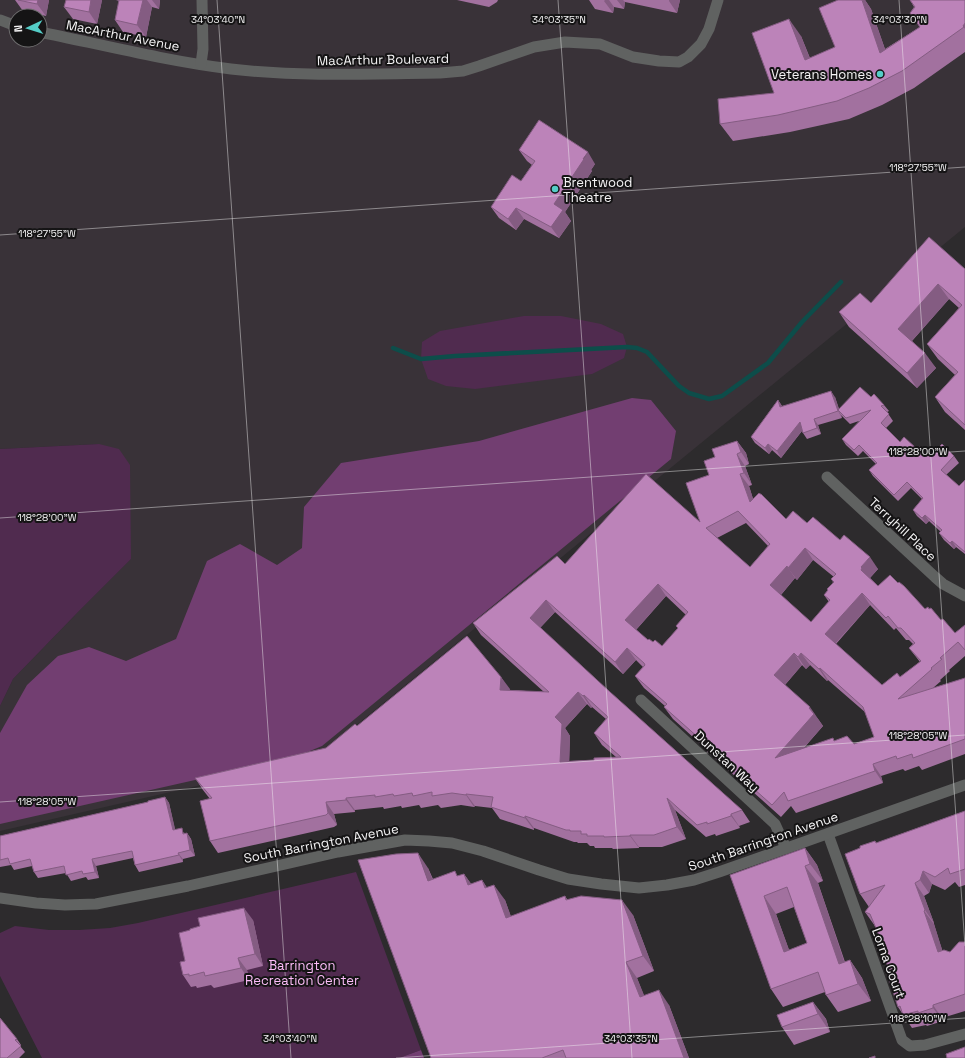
<svg xmlns="http://www.w3.org/2000/svg" width="965" height="1058" font-family="'Space Grotesk',sans-serif">
<rect width="100%" height="100%" fill="#2d2b2d"/>
<path fill="#393238" fill-rule="evenodd" d="M 0,0 L 965,0 L 965,227 L 315,759 L 0,831 L 0,706 L 13,679 L 78,612 L 131,559 L 99,444 L 0,449 ZM 16,16 L 40,16 L 40,40 L 16,40 Z"/>
<g fill="#502b4f">
<polygon points="524,316 561,316 601,324 623,334 627,347 624,358 592,374 475,389 446,386 428,379 421,359 422,342 440,331"/>
<polygon points="99,444 119,449 130,465 131,559 78,612 13,679 0,706 0,449"/>
<polygon points="356,872 421,1050 399,1058 42,1058 0,976 0,933 15,926 49,930 79,930 110,928 138,923"/>
</g>
<g fill="#723e71">
<polygon points="632,398 651,400 676,431 671,459 322,746 293,758 0,824 0,733 27,685 58,656 89,647 126,661 176,639 207,561 240,544 277,565 302,548 304,507 341,463 479,441"/>
<polygon points="421,1050 424,1058 399,1058"/>
</g>
<g fill="none" stroke-linecap="round" stroke-linejoin="round">
<polyline stroke="#0d4d4a" stroke-width="4.5" points="393,348 421,359 455,356 627,347 637,348 647,352 679,386 689,393 709,399 722,396 768,363 802,322 841,282"/>
<g stroke="#606261" stroke-width="11">
<polyline points="0,20 16,26"/>
<path d="M 40,32 C 103,45 167,61 231,69 C 300,77 370,74 440,73 L 463,71 L 479,66 L 534,47 L 565,42 L 600,44 L 633,57 L 659,61 L 679,62 L 688,57 L 701,44 L 709,29 L 718,0"/>
<polyline points="201,64 203,49 202,0"/>
<polyline points="827,477 935,577 943,584 965,596"/>
<polyline points="641,700 775,824 786,848"/>
<polyline points="828,834 902,1040 910,1046 925,1045 965,1034"/>
</g>
<polyline stroke="#606261" stroke-width="11" points="0,898 36,903 65,905 96,904 188,886 338,852 405,840 429,841 452,843 483,851 539,870 568,879 601,884 639,888 667,885 694,880 719,872 965,785"/>
</g>
<g fill="#a2719f" fill-rule="evenodd">
<polygon points="15,0 49,0 46,16 23,11"/>
<polygon points="102,0 97,24 73,19 64,7"/>
<polygon points="116,0 160,0 159,9 152,7 146,37 123,32 115,20 119,1"/>
<polygon points="457,0 498,0 497,2 489,7"/>
<polygon points="589,0 680,0 677,13 625,2 624,9 614,7 613,13 595,9"/>
<polygon points="838,0 865,0 871,9 885,49 920,27 910,13 914,7 910,0 965,0 965,52 914,88 882,105 849,119 790,132 733,141 720,124 774,93 801,36 810,58 835,47"/>
<polygon points="519,150 595,164 591,170 592,171 565,212 571,221 559,238 524,219 516,230 499,218 491,207 521,181 532,165 527,161"/>
<polygon points="965,269 965,430 945,412 935,397 955,375 938,359 927,344 959,308 949,299 912,341 936,368 917,388 849,327 839,312 871,303"/>
<polygon points="835,397 839,409 871,397 884,405 889,411 887,412 893,421 886,428 900,442 930,456 954,456 959,463 946,475 959,486 965,480 965,554 956,547 954,549 944,540 939,533 941,532 929,521 926,524 917,516 913,510 922,499 911,488 898,501 873,476 869,470 876,464 863,451 858,456 846,445 842,439 859,421 850,424 841,415 842,418 818,425 821,434 807,439 803,433 802,431 781,458 772,450 769,454 755,443 751,437 778,400 782,406"/>
<path d="M 737,441 L 746,453 L 749,464 L 745,466 L 752,485 L 749,486 L 753,499 L 786,519 L 807,523 L 840,540 L 878,569 L 870,578 L 878,586 L 925,609 L 929,609 L 955,633 L 965,625 L 965,656 L 949,670 L 950,671 L 940,680 L 941,681 L 933,688 L 965,678 L 965,754 L 922,770 L 919,766 L 905,771 L 903,769 L 881,776 L 883,783 L 796,813 L 791,806 L 781,817 L 708,752 L 704,747 L 673,719 L 664,707 L 665,706 L 644,688 L 635,676 L 643,667 L 636,660 L 623,674 L 555,612 L 540,628 L 610,692 L 742,810 L 750,822 L 739,826 L 740,828 L 716,836 L 715,834 L 706,837 L 675,810 L 686,839 L 662,847 L 639,847 L 639,848 L 613,849 L 612,848 L 595,848 L 594,846 L 590,846 L 587,843 L 578,843 L 577,842 L 574,842 L 534,828 L 534,830 L 500,819 L 492,808 L 475,806 L 474,807 L 461,805 L 441,808 L 438,805 L 421,808 L 419,805 L 402,808 L 401,806 L 384,809 L 383,807 L 355,810 L 355,812 L 334,814 L 337,825 L 334,827 L 218,853 L 210,841 L 210,799 L 203,790 L 195,778 L 326,748 L 357,726 L 501,677 L 509,690 L 544,692 L 481,635 L 473,623 L 565,564 L 700,522 L 709,475 L 715,457 ZM 746,523 L 768,546 L 750,567 L 717,538 ZM 813,560 L 834,577 L 831,579 L 833,582 L 828,591 L 824,595 L 829,602 L 811,622 L 781,595 L 795,578 L 797,580 ZM 666,596 L 686,615 L 676,626 L 678,628 L 662,646 L 648,640 L 636,630 ZM 870,605 L 894,630 L 896,628 L 906,640 L 909,640 L 913,644 L 909,648 L 920,662 L 900,677 L 882,685 L 836,644 ZM 802,665 L 806,669 L 810,665 L 827,681 L 828,680 L 866,713 L 874,737 L 854,744 L 835,741 L 803,749 L 823,726 L 818,719 L 785,685 ZM 587,704 L 591,708 L 592,707 L 606,719 L 594,733 L 602,745 L 616,757 L 594,760 L 569,761 L 570,736 L 565,728 Z"/>
<polygon points="165,797 169,803 175,830 185,833 187,833 191,839 195,856 183,859 183,862 139,872 135,865 133,858 96,866 99,878 88,880 86,877 71,881 66,873 38,878 34,872 32,866 14,870 11,865 0,867 0,836 148,802"/>
<polygon points="965,811 965,885 959,887 955,882 945,890 932,884 929,893 924,896 934,923 934,924 942,950 950,952 965,942 965,1011 942,1018 943,1021 927,1026 926,1025 912,1028 898,1007 881,940 875,926 865,912 870,907 869,907 860,894 860,848 875,841 876,843"/>
<path d="M 805,848 L 817,865 L 823,881 L 818,883 L 845,962 L 850,960 L 862,978 L 871,1001 L 838,1012 L 826,995 L 825,992 L 783,1007 L 771,989 L 730,875 ZM 794,907 L 807,943 L 789,950 L 776,914 Z"/>
<polygon points="428,868 433,879 459,876 464,874 471,884 482,880 487,888 505,900 511,917 565,896 567,899 633,915 654,971 637,978 644,996 669,1005 689,1058 431,1058"/>
<polygon points="253,920 263,966 247,970 249,980 214,988 211,985 197,988 196,986 191,987 183,975"/>
<polygon points="813,1002 826,1019 830,1032 794,1045 782,1027"/>
<polygon points="17,1039 21,1045 20,1046 25,1052 19,1058 0,1058"/>
</g>
<g fill="#845c82">
<polygon points="38,0 49,0 46,16 37,4"/>
<polygon points="91,0 102,0 97,24 89,12"/>
<polygon points="143,0 147,0 152,7 146,37 137,25"/>
<polygon points="152,0 160,0 159,9"/>
<polygon points="605,0 609,0 614,7 613,13 604,1"/>
<polygon points="617,0 623,0 625,2 624,9"/>
<polygon points="669,0 680,0 677,13 669,1"/>
<polygon points="862,0 865,0 871,9 892,70 880,53"/>
<polygon points="789,19 801,36 817,77 805,60"/>
<polygon points="965,23 965,29 963,26"/>
<polygon points="588,152 595,164 591,170 592,171 565,212 571,221 559,238 551,227 554,204"/>
<polygon points="516,208 524,219 516,230 508,219"/>
<polygon points="938,284 949,299 909,344 898,329"/>
<polygon points="925,353 936,368 917,388 907,373"/>
<polygon points="831,391 835,397 840,412 838,410 841,415 842,418 838,411"/>
<polygon points="778,400 782,406 780,407"/>
<polygon points="814,419 818,425 821,434 817,428"/>
<polygon points="800,422 804,428 781,458 777,451"/>
<polygon points="737,441 746,453 749,464 741,452"/>
<polygon points="768,444 772,450 769,454 765,448"/>
<polygon points="737,454 745,466 752,485 744,473"/>
<polygon points="740,474 749,486 758,514 750,502"/>
<polygon points="925,515 929,521 926,524 922,518"/>
<polygon points="952,541 956,547 954,549 950,543"/>
<polygon points="805,548 813,560 797,580 788,568"/>
<polygon points="870,557 878,569 869,579 861,570 861,567"/>
<polygon points="787,566 795,578 779,597 770,585"/>
<polygon points="658,584 666,596 634,632 625,620"/>
<polygon points="862,593 870,605 833,646 825,634"/>
<polygon points="546,600 555,612 538,630 530,618"/>
<polygon points="627,648 636,660 623,674 615,662"/>
<polygon points="794,653 802,665 783,687 774,675"/>
<polygon points="801,653 810,665 806,669 798,657"/>
<polygon points="820,668 828,680 827,681 819,669"/>
<polygon points="501,677 510,689 509,702 500,690"/>
<polygon points="578,692 587,704 565,728 570,736 569,774 560,762 555,717"/>
<polygon points="584,695 592,707 591,708 583,696"/>
<polygon points="810,707 823,726 784,770 775,758"/>
<polygon points="873,764 881,776 883,783 875,771"/>
<polygon points="466,794 475,806 474,807 466,795"/>
<polygon points="165,797 169,803 177,837 173,830"/>
<polygon points="346,798 355,810 355,812 346,800"/>
<polygon points="667,798 675,810 686,839 677,827"/>
<polygon points="326,802 334,814 337,825 328,813"/>
<polygon points="731,814 739,826 740,828 731,816"/>
<polygon points="525,816 534,828 534,830 525,818"/>
<polygon points="187,833 191,839 195,856 190,850"/>
<polygon points="630,835 639,847 639,848 630,836"/>
<polygon points="805,848 817,865 823,881 810,864"/>
<polygon points="178,853 183,859 183,862 179,855"/>
<polygon points="418,853 428,868 439,896 428,881"/>
<polygon points="92,859 96,866 99,878 95,872"/>
<polygon points="805,866 818,883 851,982 839,964"/>
<polygon points="923,871 932,884 929,893 920,880"/>
<polygon points="464,874 475,889 468,885"/>
<polygon points="482,880 492,895 485,888"/>
<polygon points="915,883 924,896 934,923 925,910"/>
<polygon points="494,885 505,900 517,933 506,918"/>
<polygon points="764,896 776,914 796,969 784,952"/>
<polygon points="622,900 633,915 654,971 643,956"/>
<polygon points="244,908 253,920 263,966 255,954"/>
<polygon points="924,911 934,924 947,965 938,952"/>
<polygon points="238,958 247,970 249,980 241,968"/>
<polygon points="850,960 862,978 871,1001 858,984"/>
<polygon points="626,962 637,978 651,1012 640,997"/>
<polygon points="659,990 669,1005 689,1058 684,1058"/>
<polygon points="813,1002 826,1019 830,1032 818,1014"/>
<polygon points="933,1005 942,1018 943,1021 933,1008"/>
</g>
<g fill="#bc83b9" stroke="#845c82" fill-rule="evenodd">
<polygon points="18,0 38,0 37,4"/>
<polygon points="66,0 91,0 89,12 64,7"/>
<polygon points="119,0 143,0 137,25 115,20"/>
<polygon points="838,0 862,0 880,53 920,27 910,13 915,7 910,0 965,0 965,23 963,26 964,27 902,71 869,88 837,101 778,115 720,124 718,99 774,93 752,33 789,19 805,60 835,47 819,8"/>
<polygon points="539,120 588,152 583,159 584,159 554,204 563,210 551,227 516,208 508,219 491,207 512,175 521,181 535,161 519,150"/>
<polygon points="929,237 965,269 965,425 935,397 958,372 927,344 962,305 938,284 898,329 925,353 907,373 839,312 860,293 871,303"/>
<polygon points="860,387 871,397 874,394 884,405 881,406 889,414 881,423 900,442 904,437 917,449 920,446 930,456 942,444 954,456 941,470 959,486 965,480 965,552 952,541 950,543 939,533 942,530 925,515 922,518 913,510 923,498 907,482 894,495 869,470 877,463 859,445 854,450 842,439 871,410 846,418 838,410"/>
<polygon points="831,391 838,411 814,419 817,428 803,433 800,422 777,451 768,444 765,448 751,437 778,400 780,407"/>
<path d="M 737,441 L 741,452 L 737,454 L 744,473 L 740,474 L 750,502 L 759,493 L 760,494 L 761,494 L 786,519 L 793,511 L 807,523 L 813,517 L 840,540 L 844,535 L 870,557 L 861,567 L 862,568 L 861,570 L 878,586 L 890,575 L 898,583 L 899,582 L 904,586 L 925,609 L 928,607 L 929,609 L 931,608 L 941,620 L 943,619 L 955,633 L 965,625 L 965,650 L 958,642 L 940,658 L 942,659 L 931,668 L 932,669 L 898,699 L 965,678 L 965,739 L 913,758 L 912,754 L 897,759 L 896,756 L 873,764 L 875,771 L 788,801 L 784,792 L 772,805 L 699,740 L 700,739 L 664,707 L 667,704 L 635,676 L 645,665 L 644,663 L 627,648 L 615,662 L 546,600 L 530,618 L 610,692 L 742,810 L 731,814 L 731,816 L 707,824 L 707,822 L 697,825 L 667,798 L 677,827 L 654,835 L 630,835 L 630,836 L 604,837 L 604,836 L 587,836 L 587,834 L 581,834 L 581,831 L 570,831 L 570,830 L 566,830 L 525,816 L 525,818 L 491,807 L 493,797 L 466,794 L 466,795 L 452,793 L 432,796 L 432,792 L 413,796 L 412,793 L 394,796 L 393,794 L 375,797 L 375,795 L 346,798 L 346,800 L 326,802 L 328,813 L 326,815 L 210,841 L 200,801 L 212,798 L 195,778 L 326,748 L 355,724 L 357,726 L 467,636 L 501,677 L 500,690 L 549,692 L 473,623 L 557,556 L 565,564 L 646,474 L 700,522 L 686,483 L 709,475 L 704,461 L 715,457 L 712,449 ZM 738,511 L 770,544 L 750,567 L 706,528 ZM 805,548 L 836,574 L 831,579 L 834,582 L 827,589 L 828,590 L 824,595 L 830,600 L 811,622 L 770,585 L 787,566 L 788,568 ZM 658,584 L 688,612 L 676,626 L 678,628 L 662,646 L 655,640 L 653,642 L 649,639 L 648,640 L 625,620 ZM 862,593 L 886,618 L 888,616 L 898,628 L 901,628 L 915,643 L 909,648 L 921,661 L 900,677 L 897,673 L 882,685 L 825,634 ZM 794,653 L 798,657 L 801,653 L 819,669 L 820,668 L 863,707 L 874,737 L 854,744 L 847,736 L 834,741 L 833,738 L 775,758 L 814,714 L 809,708 L 810,707 L 774,675 ZM 578,692 L 583,696 L 584,695 L 608,717 L 594,733 L 621,757 L 594,758 L 594,760 L 560,762 L 562,724 L 555,717 Z"/>
<polygon points="165,797 173,830 182,828 183,834 187,833 190,850 178,853 179,855 135,865 132,851 92,859 95,872 83,874 82,871 66,875 64,866 34,872 30,859 10,864 8,858 0,860 0,836 148,802 148,801"/>
<polygon points="965,811 965,869 950,874 948,868 935,877 923,871 920,880 915,883 925,910 924,911 938,952 944,950 950,952 959,942 965,942 965,994 933,1005 933,1008 918,1013 918,1011 903,1015 900,1006 898,1007 888,976 890,976 886,960 883,957 883,950 880,941 881,940 870,914 865,912 885,885 860,894 845,854 860,848 860,846 875,841 876,843"/>
<path d="M 805,848 L 810,864 L 805,866 L 839,964 L 850,960 L 858,984 L 826,995 L 818,972 L 771,989 L 730,875 ZM 787,887 L 807,943 L 784,952 L 764,896 Z"/>
<polygon points="418,853 428,881 455,871 457,876 464,874 468,885 482,880 485,888 494,885 506,918 565,896 566,900 581,896 622,900 643,956 626,962 640,997 659,990 684,1058 566,1058 563,1050 542,1058 431,1058 358,860 396,854"/>
<polygon points="244,908 255,954 238,958 241,968 205,976 204,972 189,976 189,974 183,975 180,962 185,961 179,933 190,930 190,929 200,926 198,918"/>
<polygon points="813,1002 818,1014 782,1027 777,1015"/>
<polygon points="0,1018 17,1039 15,1040 21,1046 7,1058 0,1058"/>
<polygon points="965,1047 965,1058 947,1058 946,1054"/>
<polygon points="875,1056 875,1058 869,1058"/>
</g>
<path fill="none" stroke="#f5f4f5" stroke-width="1" stroke-opacity="0.45" d="M 217,0 L 291,1058M 558,0 L 632,1058M 899,0 L 965,946M 0,235 L 965,167M 0,518 L 965,451M 0,802 L 965,735M 396,1058 L 965,1018"/>
<g fill="#54cdc7" stroke="#151415" stroke-width="1.5">
<circle cx="880" cy="74" r="4"/>
<circle cx="555" cy="189" r="4"/>
</g>
<g text-anchor="middle" stroke-width="4" stroke-linejoin="round" paint-order="stroke">
<g font-size="13" fill="#f5f4f5" stroke="#151415">
<text transform="translate(123 35) rotate(11)" y="5">MacArthur Avenue</text>
<text transform="translate(383 59) rotate(-1)" y="5">MacArthur Boulevard</text>
<text transform="translate(903 529) rotate(43)" y="5">Terryhill Place</text>
<text transform="translate(727 761) rotate(43)" y="5">Dunstan Way</text>
<text transform="translate(763 841) rotate(-19)" y="5">South Barrington Avenue</text>
<text transform="translate(321 843) rotate(-11)" y="5">South Barrington Avenue</text>
<text transform="translate(889 963) rotate(70)" y="5">Lorna Court</text>
</g>
<g font-size="13" fill="#f5f4f5" stroke="#151415" text-anchor="end">
<text x="872" y="79">Veterans Homes</text>
<text x="563" y="187" text-anchor="start">Brentwood<tspan x="563" dy="15">Theatre</tspan></text>
</g>
<g font-size="13" fill="#fcbdf9" stroke="#151415">
<text x="302" y="970">Barrington<tspan x="302" dy="15">Recreation Center</tspan></text>
</g>
</g>
<g font-size="10" text-anchor="middle" fill="#f5f4f5" stroke="#151415" stroke-width="4" stroke-linejoin="round" paint-order="stroke">
<text x="218" y="23">34°03'40"N</text>
<text x="559" y="23">34°03'35"N</text>
<text x="900" y="23">34°03'30"N</text>
<text x="918" y="171">118°27'55"W</text>
<text x="47" y="237">118°27'55"W</text>
<text x="918" y="455">118°28'00"W</text>
<text x="47" y="521">118°28'00"W</text>
<text x="918" y="739">118°28'05"W</text>
<text x="47" y="805">118°28'05"W</text>
<text x="918" y="1022">118°28'10"W</text>
<text x="290" y="1042">34°03'40"N</text>
<text x="631" y="1042">34°03'35"N</text>
</g>
<g transform="translate(28 28) rotate(266)"><circle r="19" fill="#151415" stroke="#6f6e6f"/>
<path d="M0-3L7 15L0 10L-7 15Z" fill="#54cdc7"/>
<text y="-6" font-size="11" font-weight="bold" text-anchor="middle" fill="#f5f4f5">N</text>
</g>
</svg>
